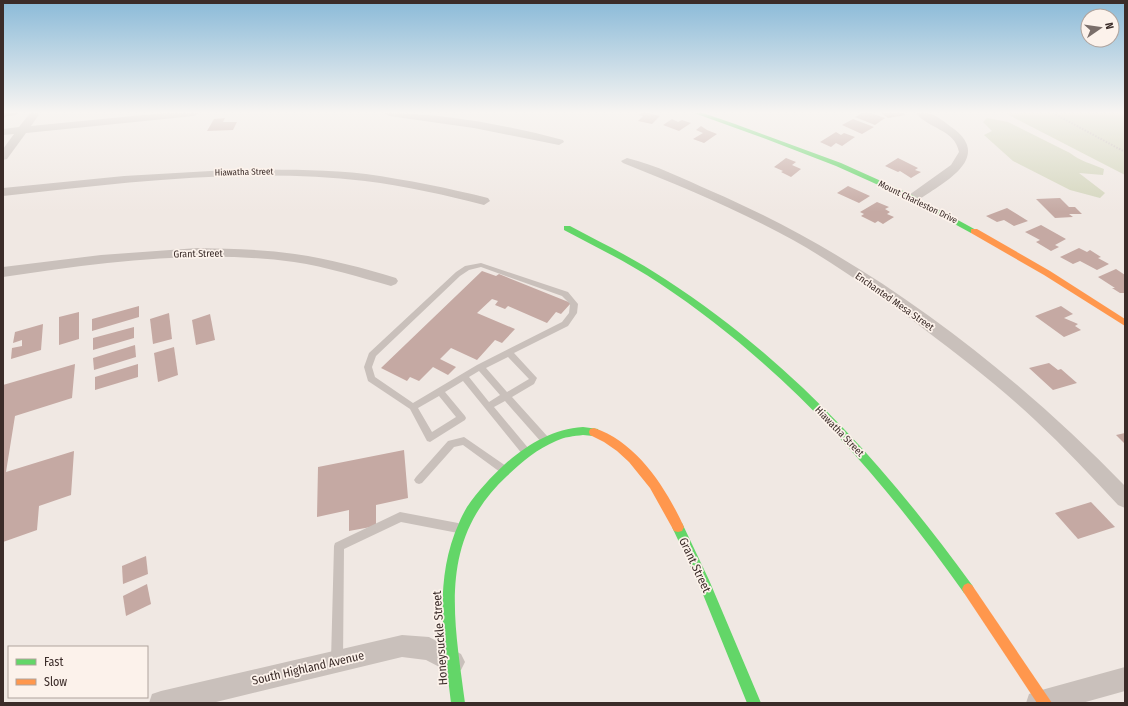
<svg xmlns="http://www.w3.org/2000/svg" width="1128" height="706" font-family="'Fira Sans Condensed',sans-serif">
<rect width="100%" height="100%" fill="#f0e8e3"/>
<g fill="#d3d5bc">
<polygon points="1005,113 1125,113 1125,175"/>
<path d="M 987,118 L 1008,122 L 1070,153 C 1080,161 1092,164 1104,169 L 1103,175 L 1079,173 L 1105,193 L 1100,198 L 1070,190 L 1013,161 L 984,135 L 992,131 L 983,122 Z"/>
</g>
<g fill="#c5a9a3">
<polygon points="3,113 18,113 16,115 6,116 3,120"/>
<polygon points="641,113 649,113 660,116 652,124 638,121 643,116 639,115"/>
<polygon points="862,113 871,113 885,118 875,125 855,117"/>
<polygon points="881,113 903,113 906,115 888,118"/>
<polygon points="225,118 223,122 237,122 233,130 207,131 214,119"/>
<polygon points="672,119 678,122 682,120 691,123 679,131 663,125"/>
<polygon points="853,119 874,127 862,134 842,125"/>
<polygon points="701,126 707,130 717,134 704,143 693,139 703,133 696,130"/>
<polygon points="836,132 841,135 844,133 855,137 842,146 836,143 831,147 820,142"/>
<polygon points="786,158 796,162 792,165 801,169 791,177 781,172 783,171 774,167"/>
<polygon points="898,158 918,168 915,170 921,172 911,178 900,171 898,172 885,166"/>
<polygon points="848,186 870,196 859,203 837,193"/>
<polygon points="1060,198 1069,207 1075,207 1082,214 1069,214 1073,217 1055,218 1036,199"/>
<polygon points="877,202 889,207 885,209 890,212 887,214 894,217 883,224 878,221 875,223 861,216 864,214 860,212"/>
<polygon points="1007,208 1028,221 1014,226 1004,220 997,222 986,216"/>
<polygon points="1041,225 1066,239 1055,245 1059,247 1051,251 1036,242 1040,240 1025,232"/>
<polygon points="1079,248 1087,252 1090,250 1101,257 1098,258 1109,264 1097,270 1080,261 1073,264 1060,257"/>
<polygon points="1116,269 1125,275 1125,293 1120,293 1112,288 1115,288 1098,277"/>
<polygon points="482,271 496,276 499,274 571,303 561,314 556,312 547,323 508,306 505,309 495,305 498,301 492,299 477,313 515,329 502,343 495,340 477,360 451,348 440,359 456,367 448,375 433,367 419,381 410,377 407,381 381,368"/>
<polygon points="139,306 139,317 92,331 92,319"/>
<polygon points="1061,306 1073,314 1064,318 1078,324 1075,326 1081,330 1064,337 1035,316"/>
<polygon points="79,312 79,339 59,345 59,317"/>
<polygon points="169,313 172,339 153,344 150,319"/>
<polygon points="210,314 215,340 196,345 192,320"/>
<polygon points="43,324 41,350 11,359 12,348 22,346 22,340 13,343 15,332"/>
<polygon points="134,327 134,338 93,350 93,338"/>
<polygon points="135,345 136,357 94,370 93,358"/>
<polygon points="174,347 178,375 158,382 154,353"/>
<polygon points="1049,363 1058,370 1061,369 1077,383 1053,390 1029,368"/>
<polygon points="75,364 72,398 15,416 6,472 74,451 71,495 39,506 37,530 3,542 3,385"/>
<polygon points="138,364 138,377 95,390 95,377"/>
<polygon points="1125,433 1125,444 1116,435"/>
<polygon points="404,450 408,498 376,505 376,526 349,531 349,510 317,517 318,467"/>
<polygon points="1091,502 1115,527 1078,539 1055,513"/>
<polygon points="146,556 148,574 123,584 122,566"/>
<polygon points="147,584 151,604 126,616 123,596"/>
</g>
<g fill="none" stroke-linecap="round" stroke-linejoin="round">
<polyline stroke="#c1b8b4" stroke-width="2" stroke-dasharray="1.5 1.5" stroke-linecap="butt" points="1053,113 1125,152"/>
<g fill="#c9c0bb" fill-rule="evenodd">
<path d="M 481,263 L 568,292 L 578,304 L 577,313 L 568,326 L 514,353 L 537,378 L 534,384 L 512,397 L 548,437 L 550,440 L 548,443 L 545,444 L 542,443 L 505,401 L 494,407 L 529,449 L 531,452 L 529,455 L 526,456 L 523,455 L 463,381 L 445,392 L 465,416 L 466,418 L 465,420 L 430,442 L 427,441 L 410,409 L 368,381 L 364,367 L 369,353 L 456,272 L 465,266 ZM 481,267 L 562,296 L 570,304 L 569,313 L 562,322 L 477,365 L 413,403 L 375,377 L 372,367 L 376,356 L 460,276 L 469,270 ZM 508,357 L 529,379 L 507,392 L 486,368 ZM 479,371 L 500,395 L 489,402 L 469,377 ZM 439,396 L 456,417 L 432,432 L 418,408 Z"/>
<polygon points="464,437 506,466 508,469 506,472 503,473 500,472 463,445 454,447 422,483 419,484 416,483 414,480 416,477 448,441"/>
<polygon points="400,512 458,523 462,525 463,528 462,531 458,533 401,522 344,549 343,660 341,664 337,666 333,664 331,660 334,546 335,543"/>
</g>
<g fill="#c9c0bb" fill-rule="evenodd">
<polygon points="30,113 40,113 31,126 163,113 199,113 194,116 26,133 7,159 3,160 3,149 14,134 3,135 3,129 19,127"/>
<path d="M 384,113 C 444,113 505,125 563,140 L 564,142 L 559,145 L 474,128 L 389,116 Z"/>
<path d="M 916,113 C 919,113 925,112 928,113 C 937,115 947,124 954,129 C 993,159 941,184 917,201 L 909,201 L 907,198 L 909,195 L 951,165 L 959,152 C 955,129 928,129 916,113 Z"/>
<path d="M 627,158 C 656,165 684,179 711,191 C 867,258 1007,365 1125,486 L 1125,508 L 1118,505 C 1091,476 1064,447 1035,420 C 1000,387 962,358 924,329 C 882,297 839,266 793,240 C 738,210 681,186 623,163 L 621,161 Z"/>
<path d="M 245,169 C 285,170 326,169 366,174 C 408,180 448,188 488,198 L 490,201 L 484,205 C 445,195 406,186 365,181 C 245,167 123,183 3,196 L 3,188 L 124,176 Z"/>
<path d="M 198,248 C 230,249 263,249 295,254 C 330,259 363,268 396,278 L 398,281 L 396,284 L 391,286 C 359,277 327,267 294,262 C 197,249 99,263 3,277 L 3,267 L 101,255 Z"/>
<polygon points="402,635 429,637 461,654 465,662 461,670 453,674 426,660 402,657 212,703 149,703 152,694 161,691"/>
<polygon points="1125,667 1125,691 1082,703 1026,703 1029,694 1038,691"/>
</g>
<g fill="#63d668" fill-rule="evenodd">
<polygon points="694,113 703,113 735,124 841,163 910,194 978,231 977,233 971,233 905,197 836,166 766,139"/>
<path d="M 564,226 L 570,226 C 602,243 635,259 665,279 C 791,361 884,464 972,585 L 974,589 L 972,593 L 968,595 L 964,593 C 878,472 784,366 659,283 C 629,263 596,247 564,230 Z"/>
<path d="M 583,427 L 598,429 L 599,432 L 598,435 C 593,437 588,435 583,435 C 574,436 564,437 556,441 C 537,449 522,462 507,476 C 437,541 454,618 465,703 L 451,703 C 444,643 433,580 459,523 C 461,518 464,512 467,507 C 478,491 491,477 505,464 C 528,444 553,429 583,427 Z"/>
<polygon points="678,522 682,523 709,580 761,703 747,703 700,587 672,527 674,523"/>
</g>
<g fill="#ff974d" fill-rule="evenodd">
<polygon points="971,229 977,229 1050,271 1125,319 1125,326 1044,275 971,233"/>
<path d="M 594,428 C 637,442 666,488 684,527 L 682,531 L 678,532 L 674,531 L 650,488 L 629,462 L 617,451 L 604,442 L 590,435 L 589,432 L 590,429 Z"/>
<polygon points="968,583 972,585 1052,703 1037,703 964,593 962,589 964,585"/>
</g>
</g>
<linearGradient id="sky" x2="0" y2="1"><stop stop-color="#8abad8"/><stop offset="0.53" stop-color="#f8f5f2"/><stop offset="1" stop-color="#f8f5f2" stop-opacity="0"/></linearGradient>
<rect width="1128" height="212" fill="url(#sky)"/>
<g text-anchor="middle" stroke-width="3.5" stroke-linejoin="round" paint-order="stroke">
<g font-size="9" fill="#3b2c29" stroke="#fcf2eb">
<text transform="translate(244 172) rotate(-1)" y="3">Hiawatha Street</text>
<text transform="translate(918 202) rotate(26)" y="3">Mount Charleston Drive</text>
</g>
<g font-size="10" fill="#3b2c29" stroke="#fcf2eb">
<text transform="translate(198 253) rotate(-1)" y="4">Grant Street</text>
<text transform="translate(895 301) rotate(35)" y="4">Enchanted Mesa Street</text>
<text transform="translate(840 431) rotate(46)" y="4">Hiawatha Street</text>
</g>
<g font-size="12" fill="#3b2c29" stroke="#fcf2eb">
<text transform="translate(695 565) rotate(65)" y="4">Grant Street</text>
<text transform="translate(440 638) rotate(-94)" y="4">Honeysuckle Street</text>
<text transform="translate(308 668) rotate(-13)" y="4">South Highland Avenue</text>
</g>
</g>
<rect width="1128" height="706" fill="none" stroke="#3b2c29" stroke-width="8"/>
<rect x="8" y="646" width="140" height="52" fill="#fcf2eb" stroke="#afa39d"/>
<rect x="16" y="659" width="20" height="6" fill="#63d668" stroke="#afa39d"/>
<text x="44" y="666" font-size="12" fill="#3b2c29">Fast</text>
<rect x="16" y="679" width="20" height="6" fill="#ff974d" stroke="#afa39d"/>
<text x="44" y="686" font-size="12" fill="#3b2c29">Slow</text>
<g transform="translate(1100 28) rotate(77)"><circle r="19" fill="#fcf2eb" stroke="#afa39d"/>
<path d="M0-3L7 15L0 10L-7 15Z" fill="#7a6e6a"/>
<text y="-6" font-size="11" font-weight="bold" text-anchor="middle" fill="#3b2c29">N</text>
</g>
</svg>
